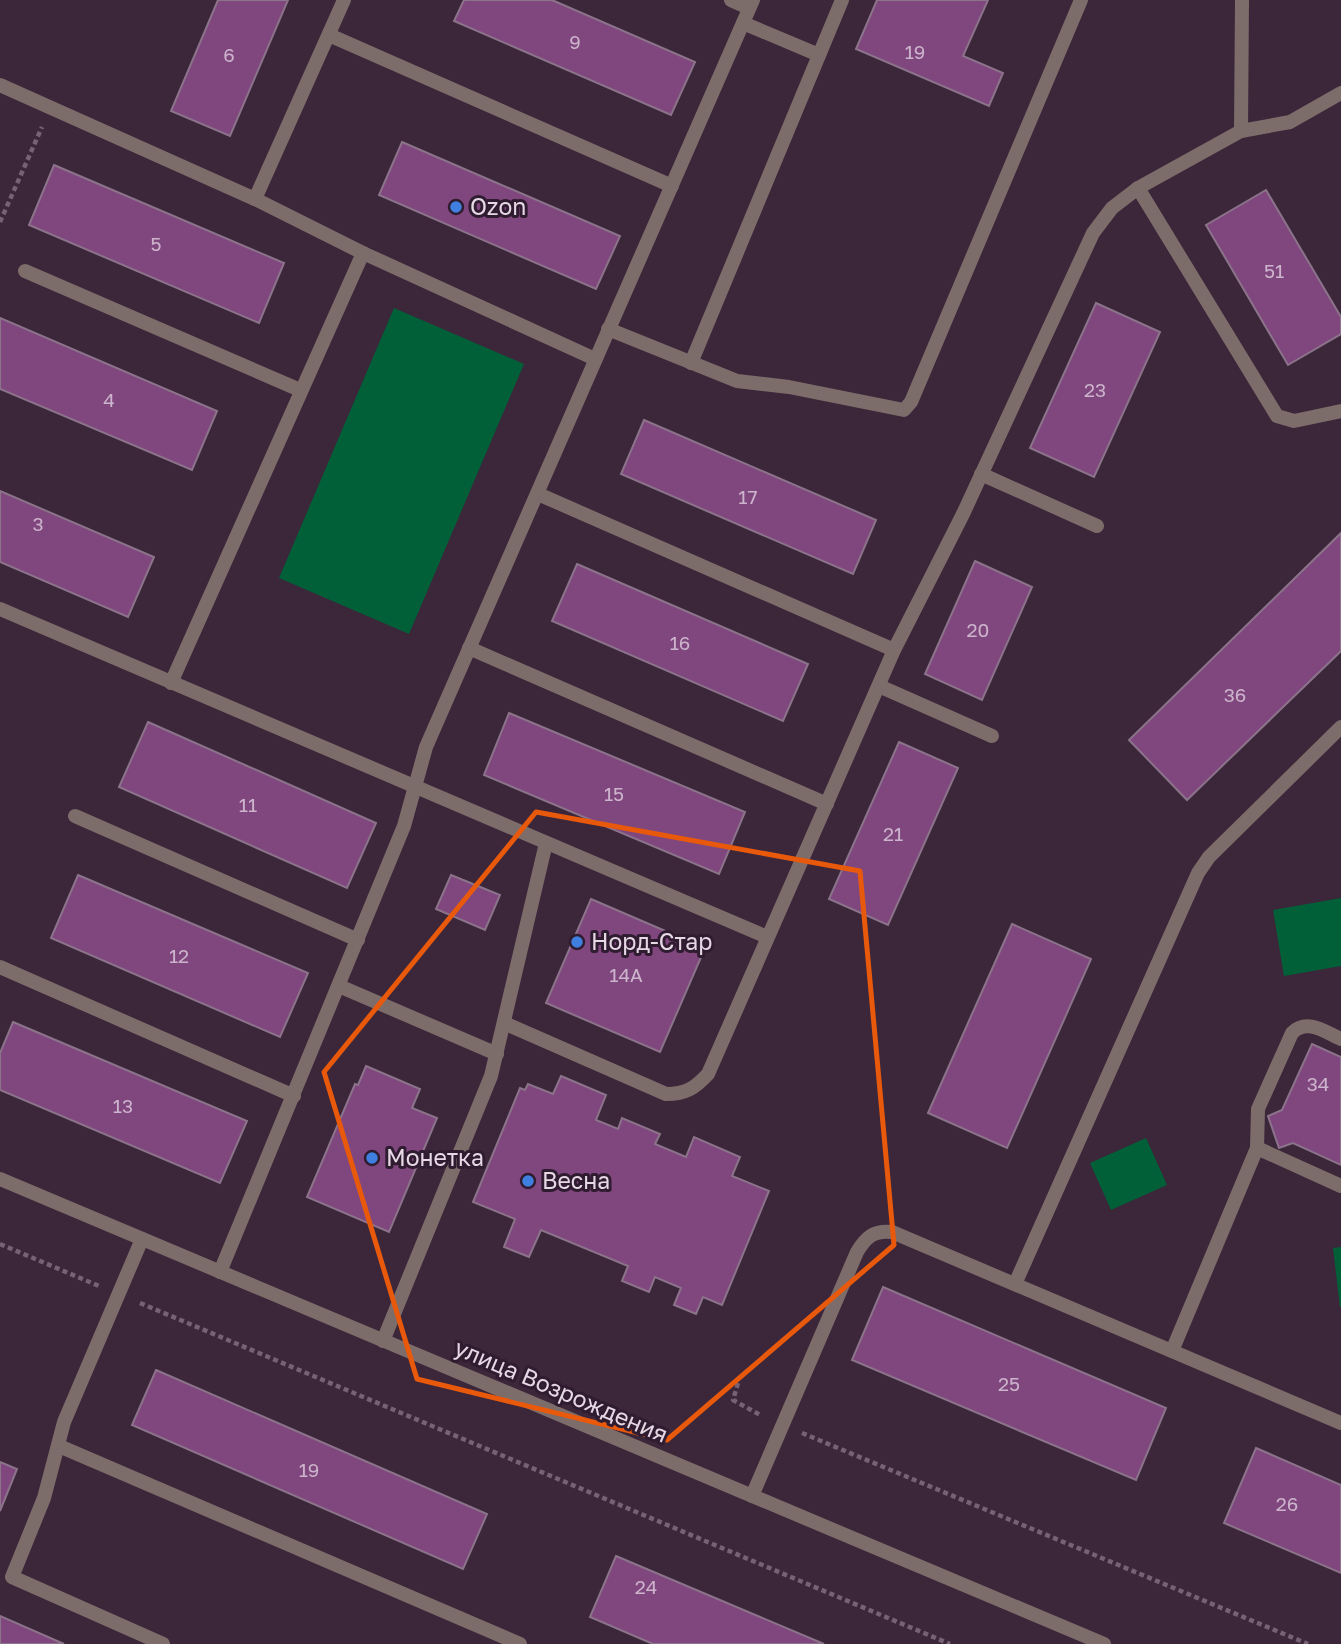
<svg xmlns="http://www.w3.org/2000/svg" width="1341" height="1644" font-family="'Golos Text',sans-serif">
<rect width="100%" height="100%" fill="#3b263a"/>
<g fill="#026039">
<polygon points="394,308 524,364 409,634 279,578"/>
<polygon points="1341,898 1341,966 1284,976 1273,910"/>
<polygon points="1146,1138 1167,1185 1111,1210 1090,1163"/>
<polygon points="1341,1247 1341,1307 1340,1307 1333,1248"/>
</g>
<g fill="#80477f" stroke="#8b738a" stroke-width="2">
<polygon points="218,0 288,0 230,136 171,111"/>
<polygon points="464,0 552,0 695,62 671,115 454,21"/>
<polygon points="877,0 988,0 963,56 1003,73 989,106 856,49"/>
<polygon points="402,142 620,236 596,289 379,195"/>
<polygon points="54,165 284,263 259,323 29,225"/>
<polygon points="1266,190 1341,317 1341,334 1288,365 1206,225"/>
<polygon points="1096,303 1160,332 1094,477 1030,448"/>
<polygon points="0,318 217,411 192,470 0,389"/>
<polygon points="644,420 876,520 853,574 621,474"/>
<polygon points="0,491 154,557 128,617 0,562"/>
<polygon points="1341,533 1341,651 1187,800 1129,740"/>
<polygon points="975,561 1032,587 982,700 925,674"/>
<polygon points="577,564 808,664 783,721 552,621"/>
<polygon points="509,713 745,812 719,874 484,775"/>
<polygon points="148,722 376,823 347,888 119,787"/>
<polygon points="899,742 958,768 888,925 829,899"/>
<polygon points="78,875 308,973 280,1037 51,938"/>
<polygon points="451,875 500,895 485,930 436,909"/>
<polygon points="591,899 705,948 660,1052 546,1003"/>
<polygon points="1012,924 1091,959 1007,1148 928,1113"/>
<polygon points="13,1022 247,1121 220,1183 0,1090 0,1053"/>
<polygon points="1312,1044 1341,1057 1341,1165 1293,1143 1279,1148 1268,1116 1282,1110"/>
<polygon points="366,1066 420,1089 412,1108 437,1118 389,1232 307,1197 355,1084 358,1085"/>
<polygon points="561,1076 606,1095 596,1120 618,1129 622,1118 660,1134 655,1144 686,1157 694,1137 740,1157 732,1176 769,1191 722,1305 703,1297 696,1314 674,1305 681,1288 655,1277 649,1292 622,1281 628,1266 541,1230 529,1257 504,1247 515,1219 473,1202 520,1088 525,1090 528,1084 553,1094"/>
<polygon points="883,1287 1166,1408 1136,1480 852,1360"/>
<polygon points="156,1370 487,1514 463,1569 132,1425"/>
<polygon points="1256,1448 1341,1485 1341,1573 1224,1523"/>
<polygon points="0,1462 17,1469 0,1511"/>
<polygon points="616,1556 824,1644 653,1644 590,1617"/>
<polygon points="0,1616 64,1644 0,1644"/>
</g>
<g fill="none" stroke-linecap="round" stroke-linejoin="round">
<g stroke="#756274" stroke-width="4.5" stroke-dasharray="5 3.5" stroke-linecap="butt">
<polyline points="0,222 42,127"/>
<polyline points="0,1244 99,1286"/>
<polyline points="140,1303 950,1644"/>
<polyline points="738,1383 733,1400 762,1416"/>
<polyline points="802,1433 1308,1644"/>
</g>
<g stroke="#7d6d6a" stroke-width="14">
<polyline points="731,0 749,8"/>
<polyline points="743,23 819,55"/>
<polyline points="329,35 672,186"/>
<polyline points="0,85 255,199 363,253 595,359"/>
<polyline points="1241,131 1242,0"/>
<polyline points="1138,188 1277,416 1294,421 1341,411"/>
<polyline points="255,199 344,0"/>
<polyline points="25,271 300,390"/>
<polyline points="608,329 737,381 789,387 904,410 911,402 1081,0"/>
<polyline points="691,363 842,0"/>
<polyline points="981,474 1097,526"/>
<polyline points="538,494 894,650"/>
<polyline points="0,609 767,937"/>
<polyline points="469,648 827,804"/>
<polyline points="171,683 363,253"/>
<polyline points="879,686 992,736"/>
<polyline points="75,816 358,940"/>
<polyline points="0,967 294,1096"/>
<polyline points="339,986 497,1054"/>
<path d="M 504,1023 L 666,1094 C 686,1094 695,1088 708,1074 L 894,650 L 963,514 L 1093,233 L 1112,208 L 1138,188 L 1241,131 L 1290,122 L 1341,93"/>
<polyline points="1257,1148 1341,1186"/>
<polyline points="142,1239 64,1422 44,1498 12,1577 163,1644"/>
<polyline points="220,1272 404,826 426,747 753,0"/>
<polyline points="1015,1284 1198,873 1209,857 1341,727"/>
<polyline points="383,1341 491,1076 546,843"/>
<path d="M 1172,1351 L 1257,1148 L 1258,1109 L 1292,1033 C 1307,1018 1325,1032 1341,1039"/>
<polyline points="59,1446 520,1644"/>
<path d="M 752,1496 L 857,1252 C 866,1237 874,1230 892,1232 L 1341,1423"/>
</g>
<polyline stroke="#7d6d6a" stroke-width="14" points="0,1179 1104,1644"/>
</g>
<path fill="none" stroke="#e8590c" stroke-width="5" stroke-linejoin="round" d="M 536,812 L 860,871 L 894,1245 L 667,1440 L 417,1379 L 324,1072 Z"/>
<g fill="#3f7fe0" stroke="#301c30" stroke-width="2.5">
<circle cx="456" cy="207" r="7"/>
<circle cx="577" cy="942" r="7"/>
<circle cx="372" cy="1158" r="7"/>
<circle cx="528" cy="1181" r="7"/>
</g>
<g text-anchor="middle" stroke-width="6" stroke-linejoin="round" paint-order="stroke">
<g font-size="19" fill="#ccb4cc">
<text x="575" y="49">9</text>
<text x="915" y="59">19</text>
<text x="229" y="62">6</text>
<text x="156" y="251">5</text>
<text x="1274" y="278">51</text>
<text x="1095" y="397">23</text>
<text x="109" y="407">4</text>
<text x="748" y="504">17</text>
<text x="38" y="531">3</text>
<text x="978" y="637">20</text>
<text x="680" y="650">16</text>
<text x="1235" y="702">36</text>
<text x="614" y="801">15</text>
<text x="248" y="812">11</text>
<text x="893" y="841">21</text>
<text x="179" y="963">12</text>
<text x="626" y="982">14А</text>
<text x="1318" y="1091">34</text>
<text x="123" y="1113">13</text>
<text x="1009" y="1391">25</text>
<text x="309" y="1477">19</text>
<text x="1287" y="1511">26</text>
<text x="646" y="1594">24</text>
</g>
<g font-size="23" fill="#e6d8e5" stroke="#301c30" text-anchor="start">
<text x="470" y="215">Ozon</text>
<text x="591" y="950">Норд-Стар</text>
<text x="386" y="1166">Монетка</text>
<text x="542" y="1189">Весна</text>
</g>
<g font-size="23" fill="#e6d8e5" stroke="#301c30">
<text transform="translate(561 1391) rotate(23)" y="8">улица Возрождения</text>
</g>
</g>
</svg>
